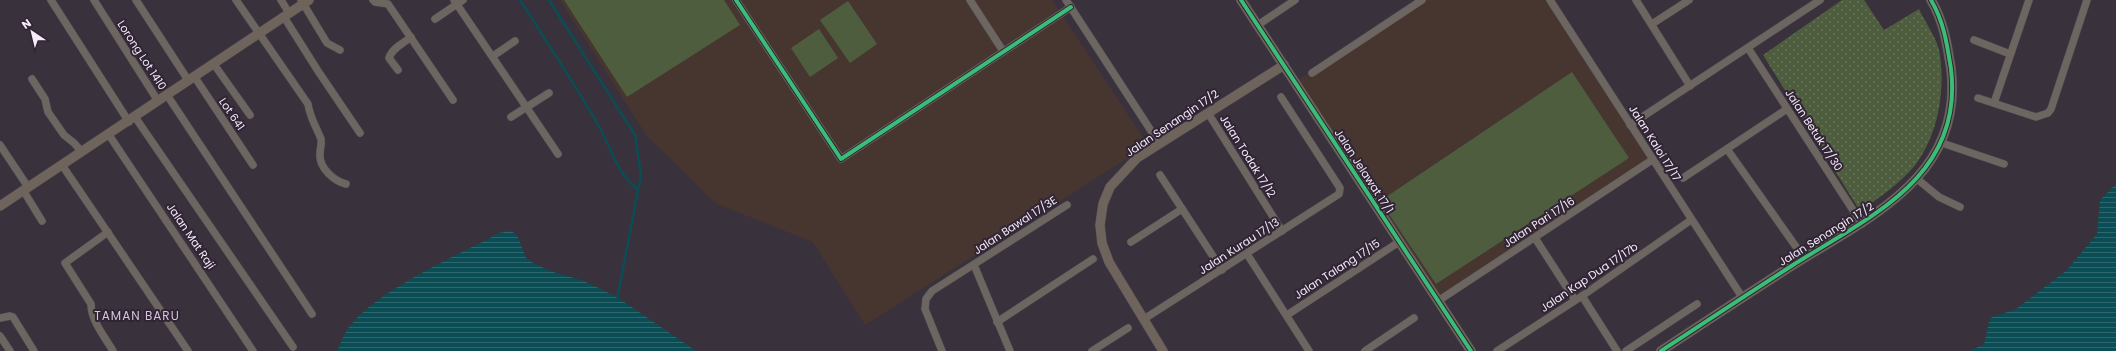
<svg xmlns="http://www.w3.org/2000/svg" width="2116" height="351" font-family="Poppins,sans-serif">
<defs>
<pattern id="park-dots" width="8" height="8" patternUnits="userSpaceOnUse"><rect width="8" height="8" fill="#4d5d3e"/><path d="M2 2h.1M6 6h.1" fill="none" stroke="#67745b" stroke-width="1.8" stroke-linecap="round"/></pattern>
<pattern id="water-rules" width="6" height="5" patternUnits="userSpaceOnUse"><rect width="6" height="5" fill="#0b4d54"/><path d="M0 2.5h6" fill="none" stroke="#2f676d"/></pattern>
</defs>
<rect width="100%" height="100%" fill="#39323c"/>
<g fill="#473630">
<polygon points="560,0 1052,0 1148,145 865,325 813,242 715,203 647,136"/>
<polygon points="1422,0 1550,0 1652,160 1438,301 1295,82"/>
</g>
<g fill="#4d5d3e">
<polygon points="564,0 724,0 740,25 627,97"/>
<polygon points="848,1 877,44 850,63 820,20"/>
<polygon points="819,29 838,58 810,77 791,48"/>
<polygon points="1572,72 1629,158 1436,284 1380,201"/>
</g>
<path fill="url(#park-dots)" d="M 1842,0 L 1864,0 L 1884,30 L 1919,9 C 1924,20 1937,39 1939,50 C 1946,87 1939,133 1916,164 C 1901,183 1880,197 1860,211 L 1763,55 Z"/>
<g fill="url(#water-rules)">
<polygon points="2116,184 2116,351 1970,351 1984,344 1990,318 2016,309 2067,270 2097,234 2100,200"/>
<path d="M 511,231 L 517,235 L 526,258 L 533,263 L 550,271 L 584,281 L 617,297 L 696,351 L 337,351 C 341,343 344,333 350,326 C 377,291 451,258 492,237 L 499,233 Z"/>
</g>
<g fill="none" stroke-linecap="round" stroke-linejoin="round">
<g stroke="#0b4d54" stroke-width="2.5">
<path d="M 520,0 C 547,42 575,84 600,128 C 612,150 617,173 638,190"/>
<polyline points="549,0 635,135 641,175 617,300"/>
</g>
<g stroke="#565159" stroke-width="8">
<g id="street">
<polyline points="51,0 129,122"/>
<polyline points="94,0 158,101"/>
<polyline points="136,0 188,80"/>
<path d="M 236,0 L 308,104 C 310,118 316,126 321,139 C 322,144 320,148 320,154 C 319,168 334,181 346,184"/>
<polyline points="281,0 289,13"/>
<polyline points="301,0 327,43 340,50"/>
<polyline points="373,0 375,2 388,4 453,100"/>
<polyline points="454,0 558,154"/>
<polyline points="736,0 841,159 1071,7"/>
<polyline points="970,0 1003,51"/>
<polyline points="1066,0 1159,143"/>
<polyline points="1550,0 1742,297"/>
<polyline points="1636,0 1690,86"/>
<polyline points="284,17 318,71 360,133"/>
<polyline points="435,19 463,0"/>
<polyline points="1652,24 1689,0"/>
<polyline points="1258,25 1295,0"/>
<polyline points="1974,40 2010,54"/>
<polyline points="1748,48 1862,224"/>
<polyline points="493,56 515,41"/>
<polyline points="213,63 250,115"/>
<path d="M 398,70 L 389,58 C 392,48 404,43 411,37"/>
<polyline points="1312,73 1422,0"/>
<polyline points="194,76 253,165"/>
<polyline points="32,79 45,99 48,112 64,135 74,143 82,152"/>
<polyline points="167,95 312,314"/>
<polyline points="1978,98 2036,117 2048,113 2051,109 2087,0"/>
<polyline points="1994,103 2029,0"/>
<polyline points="1208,113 1282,231"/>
<polyline points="135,117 293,347"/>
<polyline points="511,117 549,93"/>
<polyline points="1630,125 1820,0"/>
<polyline points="109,135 253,351"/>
<polyline points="1942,143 2004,164"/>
<polyline points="0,145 28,187"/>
<polyline points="1727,149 1804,258"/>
<polyline points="62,165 188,351"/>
<polyline points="1160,175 1222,270"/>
<polyline points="1683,178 1787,109"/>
<polyline points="1916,178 1939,197 1960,207"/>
<polyline points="23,190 42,221"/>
<path d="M 108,232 L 65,263 L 91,304 C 91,321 105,337 113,351"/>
<polyline points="1535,238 1575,300"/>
<polyline points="1131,242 1182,209"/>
<polyline points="1247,254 1309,351"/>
<polyline points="974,265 1010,351"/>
<polyline points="1582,296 1617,351"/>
<polyline points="1438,301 1652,160"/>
<polyline points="1287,315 1399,242"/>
<polyline points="0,318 10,316 13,317 34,351"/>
<polyline points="1144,319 1339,194 1340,188 1281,97"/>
<polyline points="997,322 1093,259"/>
<polyline points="0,336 10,351"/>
<polyline points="942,351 925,309 926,299 932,291 1067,205"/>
<polyline points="1092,351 1128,328"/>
<polyline points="1365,351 1414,318"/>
<polyline points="1497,351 1582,296 1691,220"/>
<polyline points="1626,351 1697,304"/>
</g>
</g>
<g stroke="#565159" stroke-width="10">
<g id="secondary">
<polyline points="1241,0 1471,351"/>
<polyline points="0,206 309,0"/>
<polyline points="1163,351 1109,262 1102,243 1100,225 1103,204 1110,187 1137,158 1284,65"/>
<path d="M 1661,351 C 1705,322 1749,293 1793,265 C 1869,217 1964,177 1951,69 C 1947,44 1944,22 1931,0"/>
</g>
</g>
<use href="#street" stroke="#6d6660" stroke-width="7"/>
<use href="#secondary" stroke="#6f645b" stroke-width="9"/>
<g stroke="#312435" stroke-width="6">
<g id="cycleway">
<polyline points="736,0 841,159 1071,7"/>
<polyline points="1241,0 1471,351"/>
<path d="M 1661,351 C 1705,322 1749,293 1793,265 C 1869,217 1964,177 1951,69 C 1947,44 1944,22 1931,0"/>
</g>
</g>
<use href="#cycleway" stroke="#3abd76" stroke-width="4"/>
</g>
<g text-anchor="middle" stroke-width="4" stroke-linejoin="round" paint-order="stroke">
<g font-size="11" fill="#f5ecf8" stroke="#312435">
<text transform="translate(142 55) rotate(57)" y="4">Lorong Lot 1410</text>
<text transform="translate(232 114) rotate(56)" y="4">Lot 641</text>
<text transform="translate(1172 123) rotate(-34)" y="4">Jalan Senangin 17/2</text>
<text transform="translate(1814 130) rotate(57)" y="4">Jalan Betuk 17/30</text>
<text transform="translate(1655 143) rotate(58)" y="4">Jalan Kaloi 17/17</text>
<text transform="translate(1248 156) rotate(58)" y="4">Jalan Todak 17/12</text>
<text transform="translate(1364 171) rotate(57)" y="4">Jalan Jelawat 17/1</text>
<text transform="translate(1539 222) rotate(-33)" y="4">Jalan Pari 17/16</text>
<text transform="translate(1015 225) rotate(-33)" y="4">Jalan Bawal 17/3E</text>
<text transform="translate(1826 234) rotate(-32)" y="4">Jalan Senangin 17/2</text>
<text transform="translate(191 236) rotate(56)" y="4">Jalan Mat Raji</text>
<text transform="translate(1239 246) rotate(-33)" y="4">Jalan Kurau 17/13</text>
<text transform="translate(1337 269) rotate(-33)" y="4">Jalan Talang 17/15</text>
<text transform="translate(1589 277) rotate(-34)" y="4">Jalan Kap Dua 17/17b</text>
</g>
<g font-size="12" letter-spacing="1" fill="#d6c5db" stroke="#312435">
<text x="137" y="320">TAMAN BARU</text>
</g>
</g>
<g transform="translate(32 32) rotate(325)" stroke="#312435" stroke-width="3" paint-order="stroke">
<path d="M0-3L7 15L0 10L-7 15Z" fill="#f5ecf8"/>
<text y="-6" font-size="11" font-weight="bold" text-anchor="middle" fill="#f5ecf8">N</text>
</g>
</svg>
